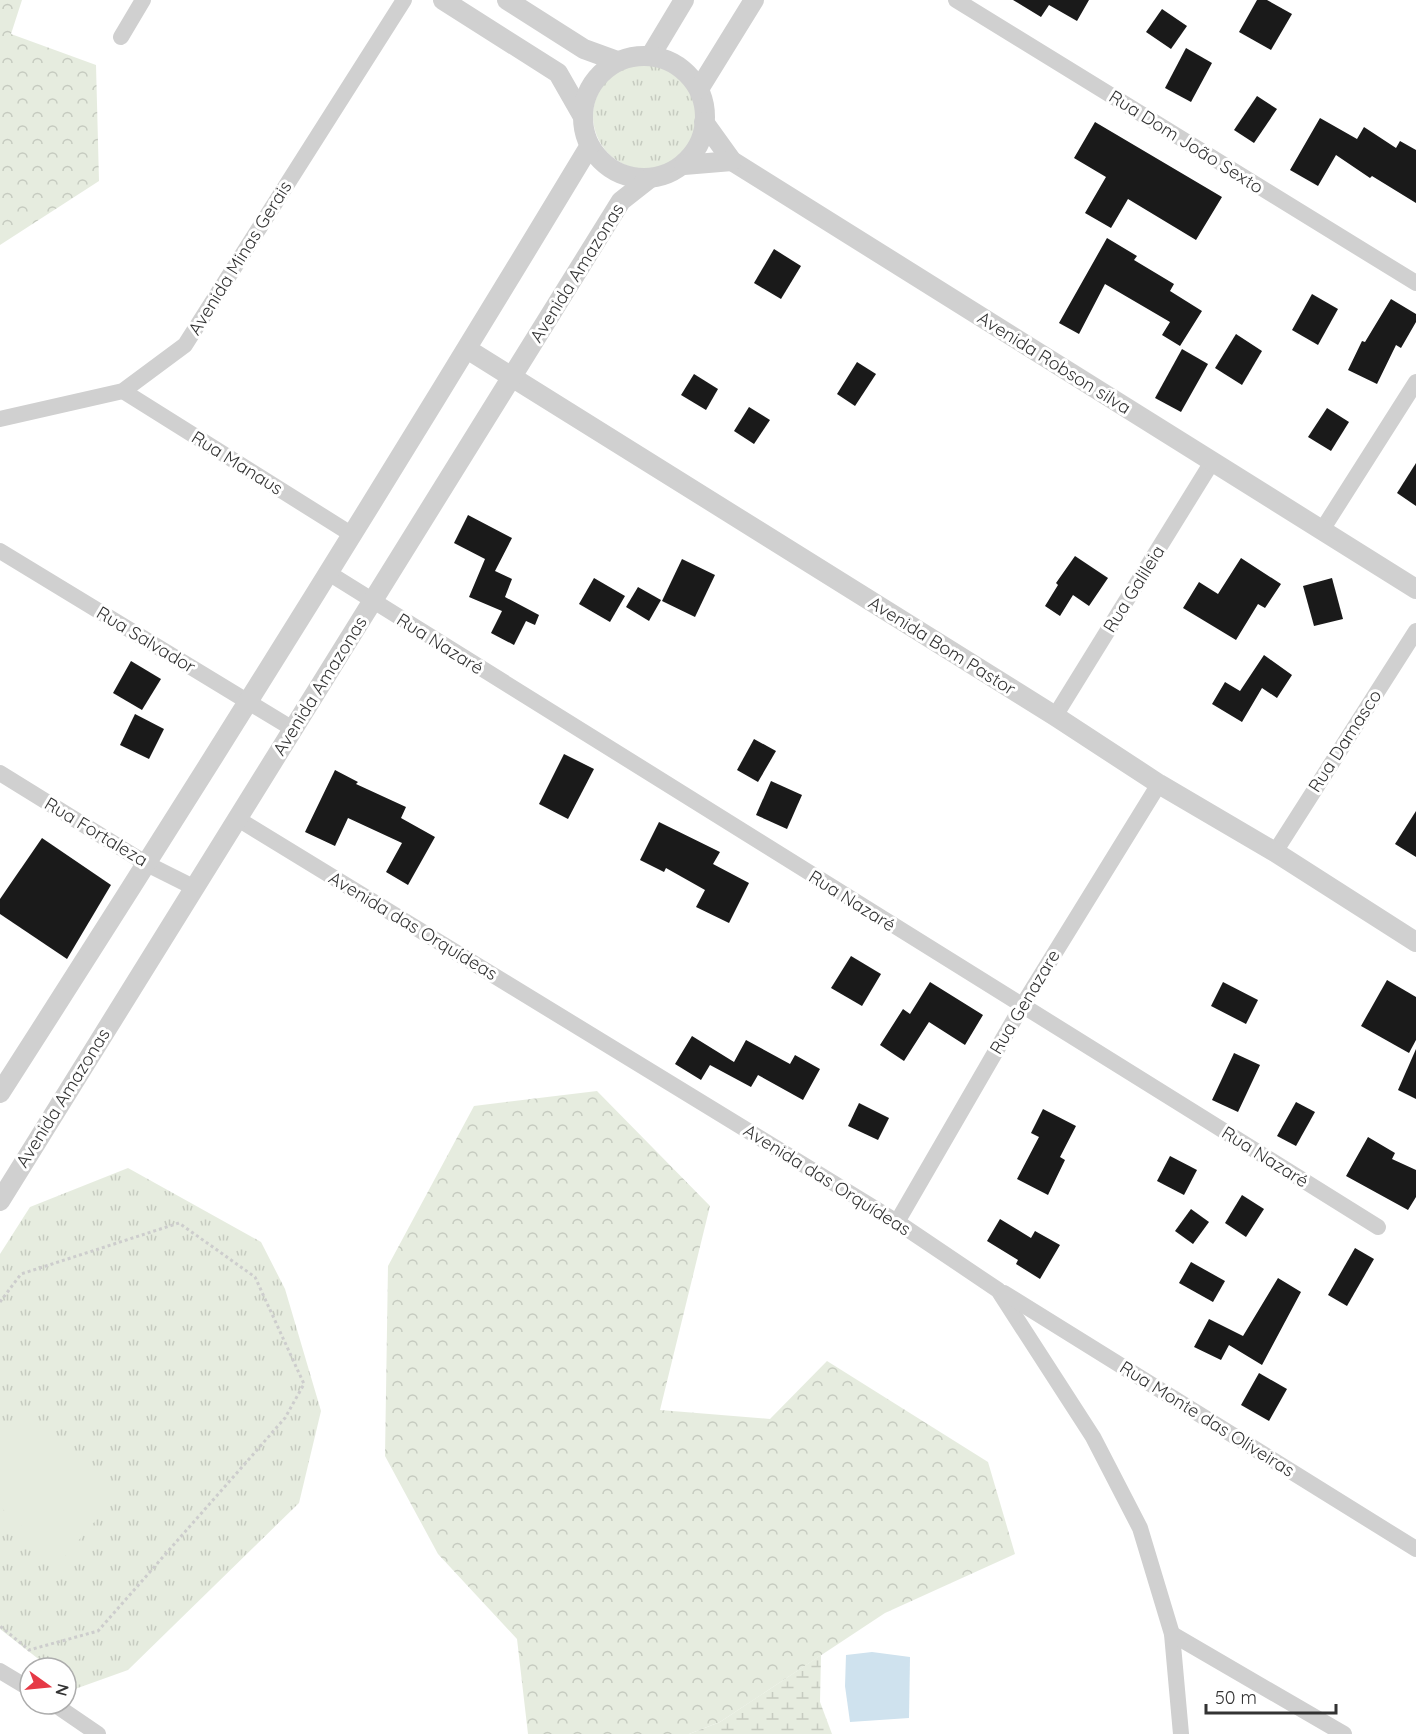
<svg xmlns="http://www.w3.org/2000/svg" width="1416" height="1734" font-family="Quicksand,sans-serif">
<defs>
<pattern id="forest-crowns" width="20" height="18" patternUnits="userSpaceOnUse" patternTransform="scale(1.5)"><rect width="20" height="18" fill="#e6ecdf"/><path d="M2 6a3 3 0 1 1 6 0M12 15a3 3 0 1 1 6 0" fill="none" stroke="#c6cbc0"/></pattern>
<pattern id="wetland-marsh" width="20" height="14" patternUnits="userSpaceOnUse" patternTransform="scale(1.5)"><rect width="20" height="14" fill="#e6ecdf"/><path d="M1 5h8M5 5V1M11 12h8M15 12V8" fill="none" stroke="#c6cbc0"/></pattern>
<pattern id="park-tufts" width="24" height="20" patternUnits="userSpaceOnUse" patternTransform="scale(1.5)"><rect width="24" height="20" fill="#e6ecdf"/><path d="M3 7l-1-3M5 7V3M7 7l1-3M15 17l-1-3M17 17v-4M19 17l1-3" fill="none" stroke="#c6cbc0"/></pattern>
</defs>
<rect width="100%" height="100%" fill="#fff"/>
<g fill="url(#forest-crowns)">
<polygon points="0,0 22,0 11,34 96,65 99,181 0,245"/>
<polygon points="597,1091 710,1206 660,1410 770,1419 827,1361 988,1462 1015,1554 885,1613 720,1722 689,1734 528,1734 517,1639 438,1554 385,1456 388,1266 474,1106"/>
</g>
<polygon fill="url(#wetland-marsh)" points="821,1655 820,1702 832,1734 689,1734 720,1722"/>
<g fill="url(#park-tufts)">
<circle cx="646" cy="116" r="53"/>
<polygon points="128,1168 261,1242 285,1289 321,1411 299,1503 128,1670 75,1689 66,1682 66,1668 50,1668 0,1629 0,1254 30,1207"/>
</g>
<polygon fill="#e6ecdf" points="18,1415 114,1499 61,1561 0,1507 0,1435"/>
<polygon fill="#cfe2ee" points="872,1652 910,1657 909,1718 850,1722 845,1686 846,1655"/>
<g fill="#1a1a1a">
<polygon points="1013,0 1089,0 1077,21 1049,5 1041,17"/>
<polygon points="1257,0 1267,0 1292,14 1271,50 1239,32"/>
<polygon points="1162,9 1187,26 1171,49 1146,32"/>
<polygon points="1186,48 1212,63 1191,102 1165,88"/>
<polygon points="1257,96 1277,109 1254,143 1234,130"/>
<polygon points="1320,118 1357,139 1364,127 1396,148 1400,141 1416,150 1416,203 1372,176 1370,178 1336,155 1318,186 1290,170"/>
<polygon points="1095,122 1222,197 1196,240 1128,199 1111,228 1085,213 1106,177 1074,158"/>
<polygon points="1107,238 1137,256 1134,260 1174,284 1170,291 1202,311 1180,346 1162,335 1170,322 1105,284 1079,334 1059,323"/>
<polygon points="774,249 801,266 781,299 754,283"/>
<polygon points="1312,294 1338,309 1318,345 1292,330"/>
<polygon points="1391,299 1416,314 1416,322 1401,348 1396,345 1377,384 1348,370 1362,341 1365,342"/>
<polygon points="1236,334 1262,351 1242,385 1215,368"/>
<polygon points="1182,349 1208,364 1181,412 1155,398"/>
<polygon points="857,362 876,374 855,406 837,394"/>
<polygon points="694,374 718,389 706,410 681,395"/>
<polygon points="749,407 770,420 754,444 734,431"/>
<polygon points="1327,408 1349,422 1331,451 1308,437"/>
<polygon points="1416,463 1416,506 1397,493"/>
<polygon points="468,515 512,538 495,571 512,579 505,597 539,615 535,625 526,621 514,645 491,633 502,611 469,597 485,559 454,543"/>
<polygon points="1075,556 1108,578 1089,606 1073,595 1060,616 1045,606 1058,585 1056,583"/>
<polygon points="1241,558 1281,584 1265,608 1258,604 1236,640 1183,608 1199,582 1218,594"/>
<polygon points="682,559 715,575 695,617 662,601"/>
<polygon points="594,578 625,596 610,622 579,604"/>
<polygon points="1332,578 1343,619 1314,626 1303,586"/>
<polygon points="638,587 661,600 649,621 626,607"/>
<polygon points="1264,655 1292,675 1277,698 1262,688 1242,722 1212,704 1225,682 1240,691"/>
<polygon points="131,661 161,679 142,710 113,693"/>
<polygon points="135,714 164,729 149,759 120,745"/>
<polygon points="754,739 776,751 758,782 737,770"/>
<polygon points="564,754 594,769 568,819 539,804"/>
<polygon points="335,770 358,782 356,784 406,807 401,818 435,837 408,885 386,872 402,843 348,818 335,846 305,832"/>
<polygon points="771,781 802,795 787,829 756,815"/>
<polygon points="1416,811 1416,857 1395,844"/>
<polygon points="659,822 720,852 713,864 749,883 729,923 696,907 705,890 666,868 664,872 640,860"/>
<polygon points="42,838 111,885 67,959 0,914 0,899"/>
<polygon points="851,956 881,974 862,1006 831,988"/>
<polygon points="1387,980 1416,997 1416,1040 1409,1053 1361,1026"/>
<polygon points="930,982 983,1015 965,1045 929,1022 904,1061 880,1045 903,1009 910,1014"/>
<polygon points="1223,982 1258,1000 1246,1024 1211,1006"/>
<polygon points="692,1036 734,1062 746,1040 790,1064 795,1055 820,1069 803,1100 758,1075 751,1087 710,1065 701,1080 675,1064"/>
<polygon points="1416,1049 1416,1099 1398,1090"/>
<polygon points="1234,1053 1260,1065 1238,1112 1212,1100"/>
<polygon points="1296,1102 1315,1112 1296,1146 1277,1136"/>
<polygon points="859,1103 889,1118 878,1140 848,1126"/>
<polygon points="1043,1109 1076,1126 1060,1157 1065,1160 1048,1195 1017,1179 1039,1137 1031,1133"/>
<polygon points="1368,1137 1395,1153 1392,1159 1416,1170 1416,1197 1408,1210 1346,1176"/>
<polygon points="1170,1156 1197,1170 1184,1195 1157,1181"/>
<polygon points="1242,1195 1264,1209 1246,1237 1225,1223"/>
<polygon points="1191,1209 1209,1222 1193,1244 1175,1231"/>
<polygon points="1000,1219 1031,1238 1035,1231 1060,1245 1040,1279 1016,1264 1018,1260 987,1241"/>
<polygon points="1355,1248 1374,1259 1347,1306 1328,1295"/>
<polygon points="1191,1262 1225,1281 1213,1302 1179,1283"/>
<polygon points="1278,1278 1301,1292 1262,1365 1229,1345 1221,1360 1194,1347 1209,1319 1243,1336"/>
<polygon points="1259,1373 1287,1389 1269,1421 1241,1405"/>
</g>
<g fill="none" stroke-linecap="round" stroke-linejoin="round">
<polyline stroke="#cdcdcd" stroke-width="3" stroke-dasharray="3 3" stroke-linecap="butt" points="0,1302 21,1274 179,1223 255,1277 304,1384 285,1418 98,1631 29,1650 0,1626"/>
<g stroke="#d0d0d0" stroke-width="16">
<polyline points="956,0 1416,283"/>
<polyline points="121,37 143,0"/>
<polyline points="123,391 351,534"/>
<polyline points="0,419 123,391 185,345 404,0"/>
<polyline points="1322,530 1416,382"/>
<polyline points="0,551 293,729"/>
<polyline points="327,572 1378,1227"/>
<polyline points="1055,716 1212,462"/>
<polyline points="0,773 147,864 193,887"/>
<polyline points="238,819 897,1222 998,1290 1093,1437 1140,1528 1172,1634 1181,1734"/>
<polyline points="1275,852 1416,631"/>
<polyline points="897,1222 1022,1006 1159,784"/>
<polyline points="1004,1293 1416,1549"/>
<polyline points="1172,1634 1344,1734"/>
<polyline points="0,1671 30,1689"/>
<polyline points="54,1704 98,1734"/>
</g>
<g stroke="#d0d0d0" stroke-width="20">
<polyline points="443,0 558,73 582,115"/>
<polyline points="507,0 584,49 617,61"/>
<polyline points="651,55 684,0"/>
<circle cx="644" cy="117" r="61"/>
<polyline points="699,89 754,0"/>
<polyline points="704,122 732,161 1416,589"/>
<polyline points="684,165 732,161"/>
<polyline points="467,349 1055,716 1159,784 1275,852 1416,942"/>
<path d="M 0,1093 C 201,780 397,465 589,147"/>
<polyline points="0,1201 621,201 649,179"/>
</g>
</g>
<g text-anchor="middle" stroke-width="6" stroke-linejoin="round" paint-order="stroke">
<g font-size="18" fill="#333" stroke="#fff">
<text transform="translate(1186 142) rotate(32)" y="6">Rua Dom João Sexto</text>
<text transform="translate(240 258) rotate(-58)" y="6">Avenida Minas Gerais</text>
<text transform="translate(577 273) rotate(-58)" y="6">Avenida Amazonas</text>
<text transform="translate(1054 363) rotate(32)" y="6">Avenida Robson silva</text>
<text transform="translate(237 463) rotate(32)" y="6">Rua Manaus</text>
<text transform="translate(1134 589) rotate(-58)" y="6">Rua Galileia</text>
<text transform="translate(146 640) rotate(31)" y="6">Rua Salvador</text>
<text transform="translate(440 644) rotate(32)" y="6">Rua Nazaré</text>
<text transform="translate(942 646) rotate(32)" y="6">Avenida Bom Pastor</text>
<text transform="translate(320 686) rotate(-58)" y="6">Avenida Amazonas</text>
<text transform="translate(1345 741) rotate(-57)" y="6">Rua Damasco</text>
<text transform="translate(96 832) rotate(31)" y="6">Rua Fortaleza</text>
<text transform="translate(852 901) rotate(32)" y="6">Rua Nazaré</text>
<text transform="translate(413 926) rotate(31)" y="6">Avenida das Orquídeas</text>
<text transform="translate(1025 1002) rotate(-59)" y="6">Rua Genazare</text>
<text transform="translate(63 1098) rotate(-58)" y="6">Avenida Amazonas</text>
<text transform="translate(1265 1157) rotate(32)" y="6">Rua Nazaré</text>
<text transform="translate(827 1180) rotate(32)" y="6">Avenida das Orquídeas</text>
<text transform="translate(1207 1419) rotate(32)" y="6">Rua Monte das Oliveiras</text>
</g>
</g>
<g transform="translate(48 1686) rotate(105)"><circle r="28" fill="#ffffff" stroke="#adadad" stroke-width="1.5"/>
<path d="M0-4.5L10 22L0 15L-10 22Z" fill="#e63946"/>
<text y="-9" font-size="16" font-weight="bold" text-anchor="middle" fill="#333333">N</text>
</g>
<path d="M1206 1704v9h130v-9" fill="none" stroke="#333333" stroke-width="3"/>
<text x="1215" y="1704" font-size="18" fill="#333333" stroke="#ffffff" stroke-width="4.5" paint-order="stroke">50 m</text>
</svg>
